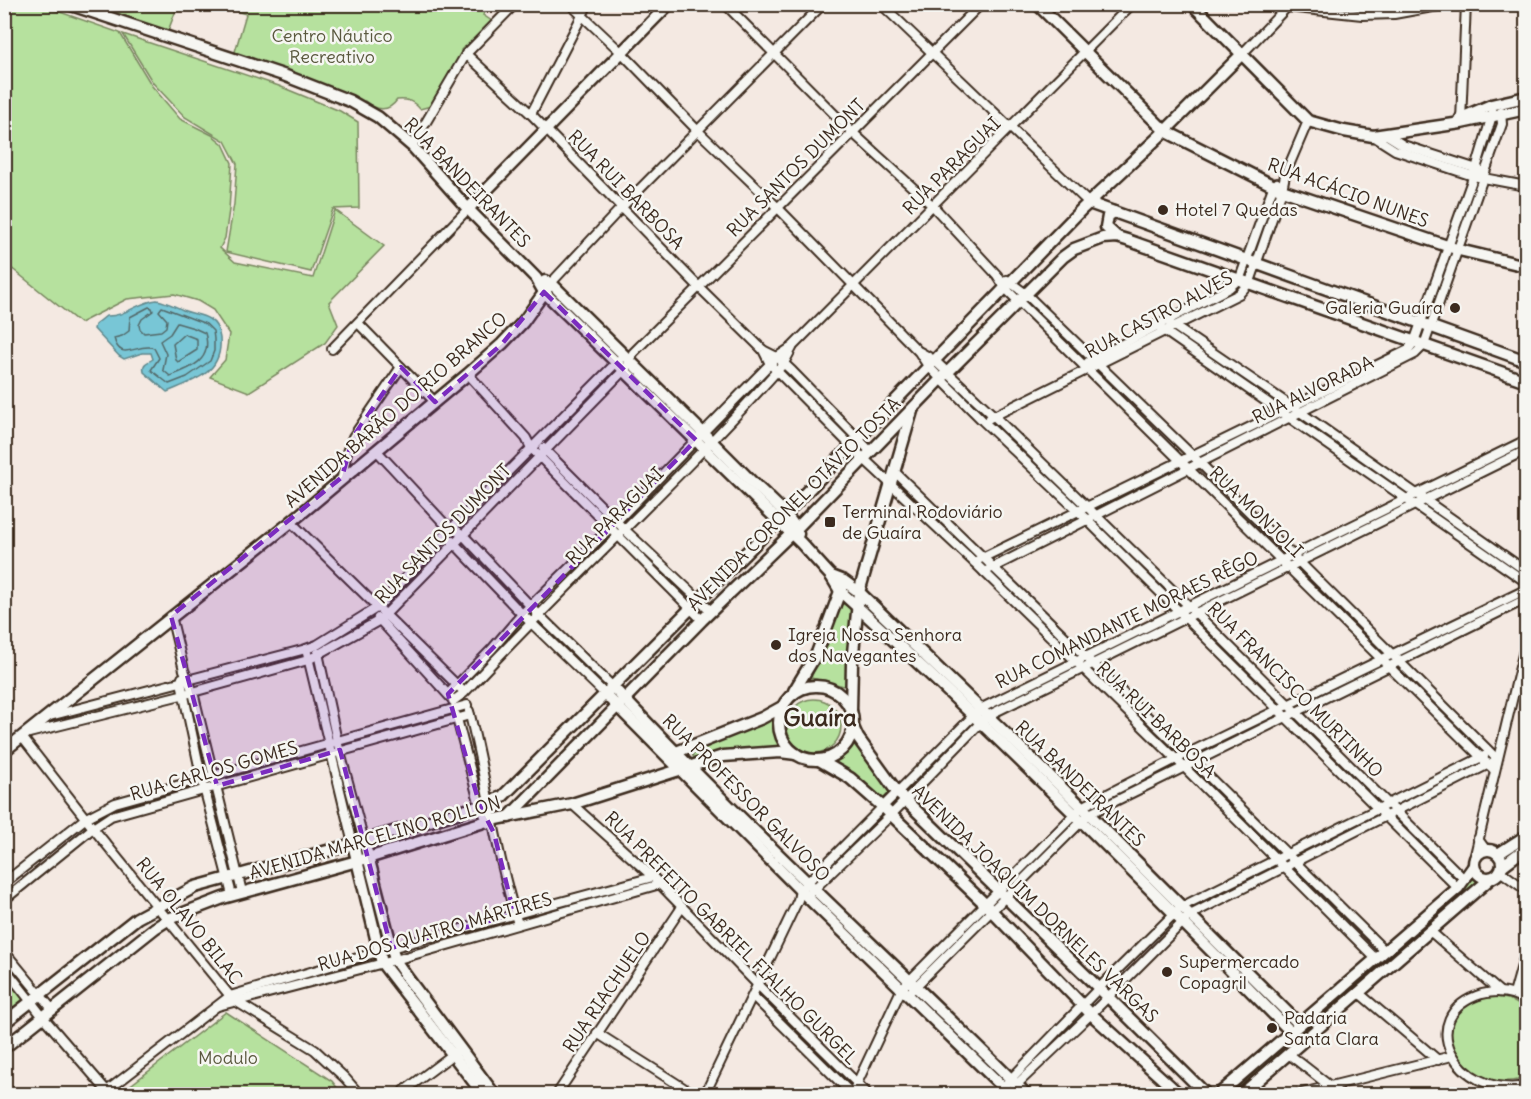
<svg xmlns="http://www.w3.org/2000/svg" width="1531" height="1099" font-family="Delius,sans-serif">
<rect width="100%" height="100%" fill="#f4e9e2"/>
<filter id="ink" filterUnits="userSpaceOnUse"><feTurbulence type="fractalNoise" baseFrequency=".0167" numOctaves="2"/><feDisplacementMap in="SourceGraphic" scale="12" xChannelSelector="R" yChannelSelector="G"/><feConvolveMatrix kernelMatrix="1 2 1 2 8 2 1 2 1" color-interpolation-filters="sRGB"/></filter>
<g filter="url(#ink)">
<g fill="#b6e19e" stroke="#78865e" stroke-width="1.5">
<polygon points="4,5 40,5 120,33 152,86 180,119 212,135 223,144 232,163 229,210 225,238 220,248 235,262 313,278 335,210 384,246 329,302 338,325 325,343 249,392 210,377 225,360 229,334 213,310 198,301 174,294 127,299 80,323 5,263"/>
<polygon points="93,5 178,4 178,5 168,31"/>
<path d="M 216,5 L 489,5 L 483,15 L 495,23 L 471,45 L 464,47 L 461,50 L 462,56 L 431,106 L 420,109 C 413,101 408,99 397,100 C 388,113 376,110 365,101 L 364,105 L 234,55 L 246,14 Z"/>
<polygon points="123,34 279,86 340,111 358,122 359,208 333,209 311,272 226,252 234,204 237,164 225,141 185,117 153,83"/>
<polygon points="840,602 856,611 848,687 811,678"/>
<circle cx="814" cy="726" r="27"/>
<polygon points="777,716 779,733 786,749 743,749 696,763 692,754"/>
<polygon points="853,739 893,791 884,801 832,761"/>
<polygon points="1477,876 1483,880 1350,996 1346,991"/>
<polygon points="4,975 28,1004 4,1021"/>
<path d="M 1494,997 L 1509,999 L 1526,1009 L 1526,1078 C 1458,1099 1412,1007 1494,997 Z"/>
<polygon points="1336,998 1340,1001 1323,1017 1322,1020 1237,1094 1226,1094"/>
<polygon points="226,1012 332,1081 342,1094 119,1094"/>
</g>
<path fill="#78c6d6" stroke="#60888c" stroke-width="1.5" d="M 157,300 C 167,302 174,306 183,310 C 191,314 201,314 209,319 C 216,323 219,330 220,338 C 223,373 195,380 167,392 L 144,372 C 142,363 147,363 153,359 L 151,353 L 142,353 L 124,359 L 119,356 L 94,329 L 95,325 L 106,316 C 125,317 138,302 157,300 Z"/>
<g fill="none" stroke-linecap="round" stroke-linejoin="round">
<g stroke="#536868" stroke-width="1.5">
<path d="M 149,307 L 152,308 L 153,311 L 142,319 L 139,325 L 140,329 L 144,333 L 161,331 L 166,327 L 167,320 L 159,311 L 162,307 L 206,324 L 213,331 L 214,339 L 214,351 L 210,361 L 187,377 L 169,384 L 151,370 L 159,358 L 154,348 C 138,342 120,364 114,338 L 122,336 L 129,331 L 130,317 Z"/>
<path d="M 177,323 L 194,328 L 205,333 C 213,360 192,368 170,376 L 163,370 L 166,354 L 160,341 L 170,334 Z"/>
<polygon points="184,334 197,339 197,350 178,362 176,360 173,344"/>
</g>
<g stroke="#3b2a1e" stroke-width="12">
<g id="street">
<polyline points="570,4 622,53 697,130 777,207 919,352 928,366 983,421 1078,511 1458,888"/>
<polyline points="725,4 852,132 933,206 997,275 1006,289 1494,770"/>
<polyline points="881,4 1089,203"/>
<polyline points="466,54 531,114 699,287 763,350 777,357 792,371 870,451"/>
<polyline points="1242,54 1287,7 1362,15 1394,14 1449,4"/>
<polyline points="531,114 588,4"/>
<polyline points="1461,120 1466,4"/>
<polyline points="1387,135 1403,145 1480,170"/>
<polyline points="1373,136 1395,150 1473,176 1526,186"/>
<polyline points="412,146 466,54 515,4"/>
<polyline points="1007,280 1026,294 1193,456 1497,759"/>
<polyline points="551,283 622,207 823,4"/>
<polyline points="1165,320 1300,412 1526,571"/>
<polyline points="358,323 435,402"/>
<polyline points="1156,325 1526,582"/>
<polyline points="332,349 468,209"/>
<polyline points="763,350 770,364 863,458 974,562 1176,759 1376,959"/>
<polyline points="920,352 934,360 994,416 1195,612 1465,880"/>
<polyline points="1088,362 1229,288 1240,278 1273,187 1277,183"/>
<polyline points="468,374 526,438 531,448 702,620"/>
<polyline points="990,418 1239,294 1250,282 1282,190 1285,175 1308,121"/>
<polyline points="543,448 624,529 711,611"/>
<polyline points="377,451 444,523 462,534 538,614 613,687"/>
<polyline points="895,472 1186,754 1385,951"/>
<polyline points="342,477 347,452 353,437 401,367"/>
<polyline points="291,522 461,689"/>
<polyline points="452,541 522,614 605,694"/>
<polyline points="974,562 1408,350 1414,342 1476,169 1493,112"/>
<polyline points="984,572 1415,354 1424,345 1502,124 1501,112"/>
<polyline points="171,616 184,670 193,692 242,892"/>
<polyline points="378,618 451,698"/>
<polyline points="306,649 353,844"/>
<polyline points="318,653 337,741 364,841"/>
<polyline points="182,678 181,682 202,780 232,895"/>
<polyline points="448,694 492,649 522,614 610,528 765,369 777,357 792,347 1132,4"/>
<path d="M 453,701 L 464,693 C 568,581 682,478 784,363 L 792,348"/>
<path d="M 469,711 C 487,782 496,854 518,924"/>
<polyline points="456,715 480,806 489,824"/>
<polyline points="50,716 306,649 317,645 378,607 452,528 619,360"/>
<polyline points="29,733 193,692 308,660 380,620 624,370 630,363 633,353 981,4"/>
<polyline points="22,737 93,828 230,996 237,1002 315,1050 345,1078 359,1094"/>
<polyline points="572,804 653,877 758,985 868,1094"/>
<polyline points="1478,839 1486,850"/>
<polyline points="1474,859 1526,642"/>
<polyline points="1500,871 1526,890"/>
<polyline points="4,883 86,818 115,803 467,705"/>
<polyline points="811,892 891,815 987,716 1526,450"/>
<polyline points="4,900 93,828 111,816 470,715"/>
<polyline points="1430,931 1500,992"/>
<polyline points="4,951 52,1009"/>
<polyline points="4,967 43,1017 107,1091"/>
<polyline points="912,990 1089,814 1526,599"/>
<polyline points="1359,993 1438,1060"/>
<polyline points="1514,994 1526,951"/>
<polyline points="753,996 852,1094"/>
<path d="M 1526,1001 C 1513,992 1498,990 1482,994 C 1412,1015 1456,1099 1526,1086"/>
<polyline points="218,1006 395,960 660,884"/>
<polyline points="597,1033 693,1094"/>
<polyline points="1290,1055 1340,1094"/>
<polyline points="1013,1088 1091,1014 1190,915 1491,763"/>
<polyline points="103,1094 230,996 391,948 653,877"/>
<polyline points="400,1094 456,1052"/>
<polyline points="557,1094 682,907"/>
<polyline points="705,1094 798,900 800,890 980,709 1526,440"/>
<polyline points="852,1094 902,988 1082,807 1176,759 1523,591"/>
<polyline points="1000,1094 1003,1087 1099,988 1181,907 1484,756"/>
<polyline points="1298,1094 1448,1057"/>
</g>
</g>
<g stroke="#3b2a1e" stroke-width="15">
<g id="secondary">
<path d="M 68,4 L 286,76 L 350,101 L 378,117 L 412,146 L 468,209 L 536,278 L 544,292 L 801,543 L 831,576 L 840,591 C 995,732 1143,881 1290,1031"/>
<polyline points="1037,4 1165,131 1282,190 1459,250 1526,266"/>
<polyline points="1192,4 1308,121 1344,131 1373,136 1461,123 1526,109"/>
<polyline points="1461,118 1491,105 1526,97"/>
<polyline points="1089,203 1526,361"/>
<polyline points="468,209 669,4"/>
<polyline points="1114,212 1108,216 1106,227 1117,237"/>
<path d="M 545,281 L 551,283 C 617,349 684,413 750,480 C 763,493 793,517 798,534"/>
<polyline points="831,576 844,581 859,592 1082,807 1299,1024"/>
<circle cx="816" cy="723" r="37"/>
<path d="M 613,687 C 745,828 889,958 1026,1094"/>
<polyline points="794,691 817,653 842,586"/>
<polyline points="605,694 800,890 1010,1094"/>
<polyline points="851,711 852,663 859,592 912,411"/>
<polyline points="853,727 858,738 897,792 1108,997 1206,1094"/>
<polyline points="4,751 291,522 468,374 502,344 523,322 551,283"/>
<polyline points="669,755 762,718 782,707"/>
<polyline points="819,760 850,778 883,807 984,903 1091,1014 1179,1094"/>
<polyline points="509,817 702,620 797,528 941,379 1063,257 1074,249 1103,238 1117,237 1127,240 1526,381"/>
<polyline points="364,841 395,960 406,976 494,1094"/>
<polyline points="353,844 382,963 483,1094"/>
<circle cx="1488" cy="864" r="14"/>
<polyline points="1498,854 1526,836"/>
<polyline points="1502,866 1526,848"/>
<polyline points="4,1023 137,918 195,887 353,844 480,806 502,797 784,515 1082,209 1165,131 1242,54"/>
<polyline points="4,1048 155,928 171,918 223,898 368,858 487,821 572,804 723,756 780,752 796,754"/>
<polyline points="1219,1094 1458,888 1473,867"/>
<polyline points="1242,1094 1491,878"/>
</g>
</g>
<use href="#street" stroke="#f6f6f2" stroke-width="8"/>
<use href="#secondary" stroke="#f6f6f2" stroke-width="10"/>
</g>
</g>
<path fill="#7b2cbf" fill-opacity="0.2" stroke="#7b2cbf" stroke-width="4.5" stroke-dasharray="12 8" stroke-linejoin="round" d="M 544,292 L 696,440 L 448,694 L 480,806 L 494,833 L 514,914 L 391,948 L 340,750 L 217,786 L 171,616 L 342,477 L 353,437 L 401,367 L 435,402 L 502,344 Z"/>
<g fill="#3b2a1e" stroke="#f6f6f2" stroke-width="2">
<circle cx="1163" cy="210" r="6"/>
<circle cx="1455" cy="308" r="6"/>
<rect x="824" y="516" width="12" height="12" rx="3"/>
<circle cx="776" cy="645" r="6"/>
<circle cx="1167" cy="972" r="6"/>
<circle cx="1272" cy="1028" r="6"/>
</g>
<g text-anchor="middle" stroke-width="5" stroke-linejoin="round" paint-order="stroke">
<g font-size="18" fill="#5a583e" stroke="#f6f6f2">
<text x="332" y="42">Centro Náutico<tspan x="332" dy="21">Recreativo</tspan></text>
<text x="228" y="1064">Modulo</text>
</g>
<g font-size="18" fill="#3b2a1e" stroke="#f6f6f2">
<text transform="translate(952 166) rotate(-45)" y="6">RUA PARAGUAI</text>
<text transform="translate(796 168) rotate(-45)" y="6">RUA SANTOS DUMONT</text>
<text transform="translate(467 183) rotate(46)" y="6">RUA BANDEIRANTES</text>
<text transform="translate(626 190) rotate(46)" y="6">RUA RUI BARBOSA</text>
<text transform="translate(1348 193) rotate(20)" y="6">RUA ACÁCIO NUNES</text>
<text transform="translate(1159 315) rotate(-28)" y="6">RUA CASTRO ALVES</text>
<text transform="translate(1313 390) rotate(-26)" y="6">RUA ALVORADA</text>
<text transform="translate(396 410) rotate(-41)" y="6">AVENIDA BARÃO DO RIO BRANCO</text>
<text transform="translate(794 504) rotate(-45)" y="6">AVENIDA CORONEL OTÁVIO TOSTA</text>
<text transform="translate(1256 512) rotate(44)" y="6">RUA MONJOLI</text>
<text transform="translate(615 516) rotate(-45)" y="6">RUA PARAGUAI</text>
<text transform="translate(443 534) rotate(-46)" y="6">RUA SANTOS DUMONT</text>
<text transform="translate(1127 620) rotate(-26)" y="6">RUA COMANDANTE MORAES RÊGO</text>
<text transform="translate(1295 690) rotate(45)" y="6">RUA FRANCISCO MURTINHO</text>
<text transform="translate(1156 720) rotate(44)" y="6">RUA RUI BARBOSA</text>
<text transform="translate(214 771) rotate(-16)" y="6">RUA CARLOS GOMES</text>
<text transform="translate(1080 784) rotate(44)" y="6">RUA BANDEIRANTES</text>
<text transform="translate(746 798) rotate(45)" y="6">RUA PROFESSOR GALVOSO</text>
<text transform="translate(375 838) rotate(-16)" y="6">AVENIDA MARCELINO ROLLON</text>
<text transform="translate(1035 904) rotate(44)" y="6">AVENIDA JOAQUIM DORNELES VARGAS</text>
<text transform="translate(189 921) rotate(51)" y="6">RUA OLAVO BILAC</text>
<text transform="translate(435 932) rotate(-16)" y="6">RUA DOS QUATRO MÁRTIRES</text>
<text transform="translate(731 938) rotate(45)" y="6">RUA PREFEITO GABRIEL FIALHO GURGEL</text>
<text transform="translate(607 992) rotate(-56)" y="6">RUA RIACHUELO</text>
</g>
<g font-size="18" fill="#3b2a1e" stroke="#f6f6f2" text-anchor="start">
<text x="1175" y="216">Hotel 7 Quedas</text>
<text x="1443" y="314" text-anchor="end">Galeria Guaíra</text>
<text x="842" y="518">Terminal Rodoviário<tspan x="842" dy="21">de Guaíra</tspan></text>
<text x="788" y="641">Igreja Nossa Senhora<tspan x="788" dy="21">dos Navegantes</tspan></text>
<text x="1179" y="968">Supermercado<tspan x="1179" dy="21">Copagril</tspan></text>
<text x="1284" y="1024">Padaria<tspan x="1284" dy="21">Santa Clara</tspan></text>
</g>
<g font-size="24" font-weight="bold" fill="#3b2a1e" stroke="#f6f6f2">
<text x="820" y="726">Guaíra</text>
</g>
</g>
<rect width="1531" height="1099" fill="none" stroke="#f6f6f2" stroke-width="24"/>
<rect x="12" y="12" width="1507" height="1075" fill="none" stroke="#3b2a1e" stroke-width="2" filter="url(#ink)"/>
</svg>
